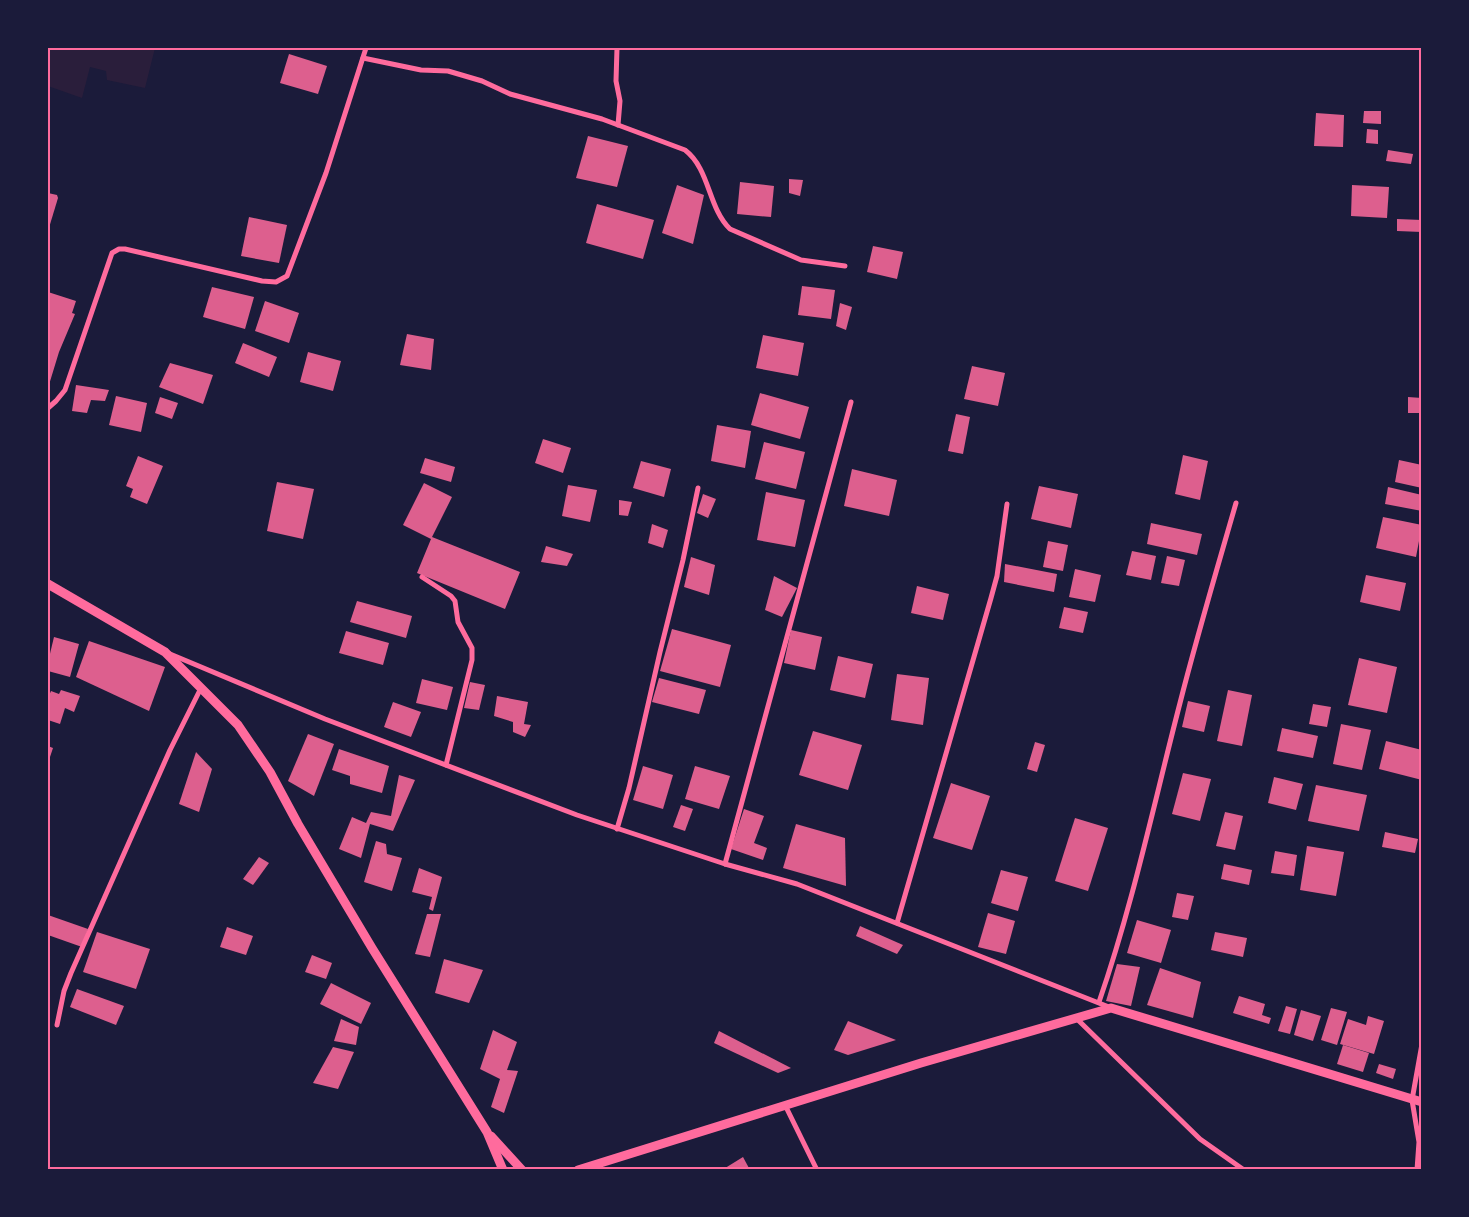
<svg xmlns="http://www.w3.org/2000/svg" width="1469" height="1217" font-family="Karla,sans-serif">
<rect width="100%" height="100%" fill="#1b1b3a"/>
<polygon fill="#2a1e3b" points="48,48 88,48 97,50 97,48 155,48 145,88 107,80 106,71 90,67 82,98 48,86"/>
<g fill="#dd5f8e">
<polygon points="289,54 327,66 318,94 280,83"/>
<polygon points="1364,111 1381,111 1381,124 1363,123"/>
<polygon points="1316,113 1344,115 1343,147 1314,146"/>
<polygon points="1367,129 1378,130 1378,144 1366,143"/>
<polygon points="588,136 628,146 617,187 576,178"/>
<polygon points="1388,150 1413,154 1411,164 1386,161"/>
<polygon points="789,179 803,180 800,196 789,193"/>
<polygon points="740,182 774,186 771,217 737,214"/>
<polygon points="677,185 704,195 693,244 662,233"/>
<polygon points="1352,185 1389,187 1387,218 1351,216"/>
<polygon points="48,193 57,195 58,198 48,231"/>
<polygon points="597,204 654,220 643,259 586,243"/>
<polygon points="249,217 287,225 279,263 241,256"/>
<polygon points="1397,219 1422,220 1422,232 1397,231"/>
<polygon points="873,246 903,252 897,279 867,272"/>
<polygon points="802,286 835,290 831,319 798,315"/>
<polygon points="212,287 254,297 245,329 203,317"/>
<polygon points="48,292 76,301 72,313 75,314 59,352 48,388"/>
<polygon points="265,301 299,313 289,343 255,331"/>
<polygon points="840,303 852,307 846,330 836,326"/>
<polygon points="407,334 434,339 431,370 400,365"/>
<polygon points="763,335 804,343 798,376 756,368"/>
<polygon points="243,343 277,357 269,377 235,363"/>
<polygon points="308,352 341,361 333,391 300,382"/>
<polygon points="170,363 213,375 203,404 159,387"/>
<polygon points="972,366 1005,373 998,406 964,399"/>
<polygon points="76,385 109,390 105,401 91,400 87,413 72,411"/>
<polygon points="760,393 809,407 800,439 751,425"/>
<polygon points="116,396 147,403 141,432 109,425"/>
<polygon points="160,397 178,403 172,419 155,413"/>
<polygon points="1408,397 1422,398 1422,413 1408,413"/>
<polygon points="956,414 970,417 963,454 948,451"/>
<polygon points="717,425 751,431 745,468 711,461"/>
<polygon points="543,439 571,448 563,473 535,463"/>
<polygon points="764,442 805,452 796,489 755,479"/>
<polygon points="1183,455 1208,461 1200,500 1175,494"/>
<polygon points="138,456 163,466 147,504 130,497 133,489 126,486"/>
<polygon points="425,458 455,467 451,482 420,473"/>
<polygon points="1399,460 1422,465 1422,488 1395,482"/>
<polygon points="641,461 671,469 664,497 633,488"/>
<polygon points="852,469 897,480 889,516 844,506"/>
<polygon points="277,482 314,489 303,539 267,531"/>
<polygon points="424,483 452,497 432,537 520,572 505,609 417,573 431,539 403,525"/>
<polygon points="568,485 597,490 590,522 562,516"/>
<polygon points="1039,486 1078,494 1071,528 1031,519"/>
<polygon points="1388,487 1422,495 1422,511 1385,504"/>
<polygon points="766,492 805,500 795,547 757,540"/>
<polygon points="703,494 716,499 708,518 697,513"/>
<polygon points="619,500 632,502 628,516 619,515"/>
<polygon points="1383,517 1422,525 1416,557 1376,548"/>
<polygon points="1151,523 1202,534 1197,555 1147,544"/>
<polygon points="652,524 668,530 663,548 648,543"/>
<polygon points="1048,541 1068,545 1063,571 1043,567"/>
<polygon points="546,546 573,554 567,566 541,562"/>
<polygon points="1132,551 1156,556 1151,580 1126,575"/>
<polygon points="1167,556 1185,560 1179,586 1161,583"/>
<polygon points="691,557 715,565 709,595 684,587"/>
<polygon points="1005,564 1057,574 1054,592 1004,582"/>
<polygon points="1075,569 1101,575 1095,602 1069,597"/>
<polygon points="1366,575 1406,583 1400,611 1360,602"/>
<polygon points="774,576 797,588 782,617 765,610"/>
<polygon points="917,586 949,594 943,620 911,613"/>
<polygon points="357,601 412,616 406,638 350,622"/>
<polygon points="1064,607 1088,612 1083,633 1059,628"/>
<polygon points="672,629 731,645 720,687 660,671"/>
<polygon points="791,630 822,637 815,670 784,663"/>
<polygon points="346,631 389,643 383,665 339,653"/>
<polygon points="54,637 79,644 70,677 48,671 48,662"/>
<polygon points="89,641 165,667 149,711 76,677"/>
<polygon points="838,656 873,664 865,698 830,690"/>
<polygon points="1359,658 1397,667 1387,713 1348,705"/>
<polygon points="897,674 929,678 923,725 891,720"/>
<polygon points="659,678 706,690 699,714 652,702"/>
<polygon points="422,679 453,687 447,710 416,703"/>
<polygon points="470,682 485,685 479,710 464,708"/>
<polygon points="61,690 80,696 74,712 65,708 60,724 48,720 48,698 51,691 59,694"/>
<polygon points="1228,690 1252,695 1242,746 1217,741"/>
<polygon points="497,696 528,702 524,724 531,725 525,737 513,732 513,722 494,716"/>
<polygon points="1188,701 1210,706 1204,732 1182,727"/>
<polygon points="393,702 421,712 411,737 384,727"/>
<polygon points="1313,704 1331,707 1327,727 1309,724"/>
<polygon points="1341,724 1371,730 1362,770 1333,764"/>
<polygon points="1282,728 1318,736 1313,758 1277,751"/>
<polygon points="813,731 862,745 848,790 799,775"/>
<polygon points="308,734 334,744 314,796 288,781"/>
<polygon points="1386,741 1422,750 1422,780 1379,769"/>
<polygon points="1035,742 1045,745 1037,772 1027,769"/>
<polygon points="48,746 53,748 48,763"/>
<polygon points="339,749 389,766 382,793 350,784 350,776 332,770"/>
<polygon points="196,752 212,769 199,812 179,804"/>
<polygon points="643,766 673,775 663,809 633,800"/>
<polygon points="695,766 730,776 719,809 685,799"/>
<polygon points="1183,773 1211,779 1200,821 1172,814"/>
<polygon points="399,775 415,780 393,831 370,824 361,858 339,849 352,817 366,823 371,812 391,816"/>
<polygon points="1274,777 1303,784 1296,810 1268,803"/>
<polygon points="951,783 990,796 972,850 933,838"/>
<polygon points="1316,785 1367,795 1359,831 1308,821"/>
<polygon points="681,805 693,809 685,831 673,827"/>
<polygon points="744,809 764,816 754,843 767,848 763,860 731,849"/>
<polygon points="1225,812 1243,816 1235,850 1216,846"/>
<polygon points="1075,818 1108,828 1088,891 1055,881"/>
<polygon points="796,824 845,838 846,886 783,868"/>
<polygon points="1385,832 1418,839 1415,853 1382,847"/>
<polygon points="376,841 386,844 387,854 402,858 392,891 364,882"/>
<polygon points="1307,846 1344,852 1336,896 1300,890"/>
<polygon points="1275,851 1297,855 1294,876 1271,873"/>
<polygon points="259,857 269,863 253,885 243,879"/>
<polygon points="1224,864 1252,870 1249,885 1221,879"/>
<polygon points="419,868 442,877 433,911 429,909 432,897 412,892"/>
<polygon points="1001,870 1028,877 1018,911 991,903"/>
<polygon points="1177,893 1194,896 1188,920 1172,917"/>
<polygon points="988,913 1015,921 1006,954 978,947"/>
<polygon points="427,914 441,914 430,957 415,954"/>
<polygon points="48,915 88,929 82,947 48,935"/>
<polygon points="1137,920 1171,930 1161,963 1127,953"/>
<polygon points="860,926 903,945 897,954 856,936"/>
<polygon points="227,927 253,936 246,955 220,947"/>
<polygon points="97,932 150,949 136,989 83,972"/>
<polygon points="1215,932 1247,938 1243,957 1211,950"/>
<polygon points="312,955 332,963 326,979 305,972"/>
<polygon points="444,959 483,970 469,1003 435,993"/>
<polygon points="1117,964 1140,967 1131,1006 1106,1001"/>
<polygon points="1160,968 1201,982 1193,1018 1147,1005"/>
<polygon points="331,983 371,1003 361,1024 320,1004"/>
<polygon points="77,989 124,1006 116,1025 70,1007"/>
<polygon points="1239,996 1265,1004 1262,1015 1271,1018 1269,1024 1233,1013"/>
<polygon points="1286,1006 1297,1009 1290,1034 1278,1031"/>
<polygon points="1331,1008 1347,1012 1337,1045 1321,1040"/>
<polygon points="1301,1010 1321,1016 1313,1041 1294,1035"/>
<polygon points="1368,1016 1384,1021 1374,1054 1340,1044 1348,1019 1366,1025"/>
<polygon points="341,1019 359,1027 356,1045 334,1041"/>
<polygon points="848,1021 896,1040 848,1055 834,1050"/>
<polygon points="493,1030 517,1042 507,1070 518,1071 504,1113 491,1107 500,1079 480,1069"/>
<polygon points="719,1031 791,1068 778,1073 714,1043"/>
<polygon points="1343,1045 1369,1053 1363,1072 1337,1064"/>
<polygon points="333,1047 354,1052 338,1089 313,1083"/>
<polygon points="1379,1064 1396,1069 1393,1079 1376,1073"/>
<polygon points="743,1157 750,1170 722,1170"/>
</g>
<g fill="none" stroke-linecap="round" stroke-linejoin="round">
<g stroke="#ff6b9d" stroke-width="5">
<polyline points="617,48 616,81 620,101 618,125"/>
<path d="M 363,58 L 421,70 L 448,71 L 482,81 L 510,94 L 602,119 L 685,150 C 710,169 708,208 730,229 L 801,260 L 845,266"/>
<polyline points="48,408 56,401 65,390 112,253 119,249 125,249 262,281 276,282 287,276 326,173 366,48"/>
<polyline points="422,577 451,596 455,601 458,622 472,648 472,660 446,765"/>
<polyline points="170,654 325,719 577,815 725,864 797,884 1109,1007"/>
<polyline points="617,829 629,788 660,652 683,560 698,488"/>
<polyline points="725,864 851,402"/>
<polyline points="897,923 991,598 997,576 1007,504"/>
<path d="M 1099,1002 C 1133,904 1154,803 1180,703 C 1197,636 1217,569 1236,503"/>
<polyline points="1077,1019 1200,1139 1244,1170"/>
<polyline points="57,1025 64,991 71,973 170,750 201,688"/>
<polyline points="785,1105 817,1170"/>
<polyline points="1417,1170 1419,1142 1412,1100 1422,1044"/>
</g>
<g stroke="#ff6b9d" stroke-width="9">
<polyline points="48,584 165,652 238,725 270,772 298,824 372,948 487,1132 503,1170"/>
<polyline points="491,1136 522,1170"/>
<polyline points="578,1170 921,1063 1111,1008 1422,1102"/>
</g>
</g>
<rect width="1469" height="1217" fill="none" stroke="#1b1b3a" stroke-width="98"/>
<rect x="49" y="49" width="1371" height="1119" fill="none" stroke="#ff6b9d" stroke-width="2"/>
</svg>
